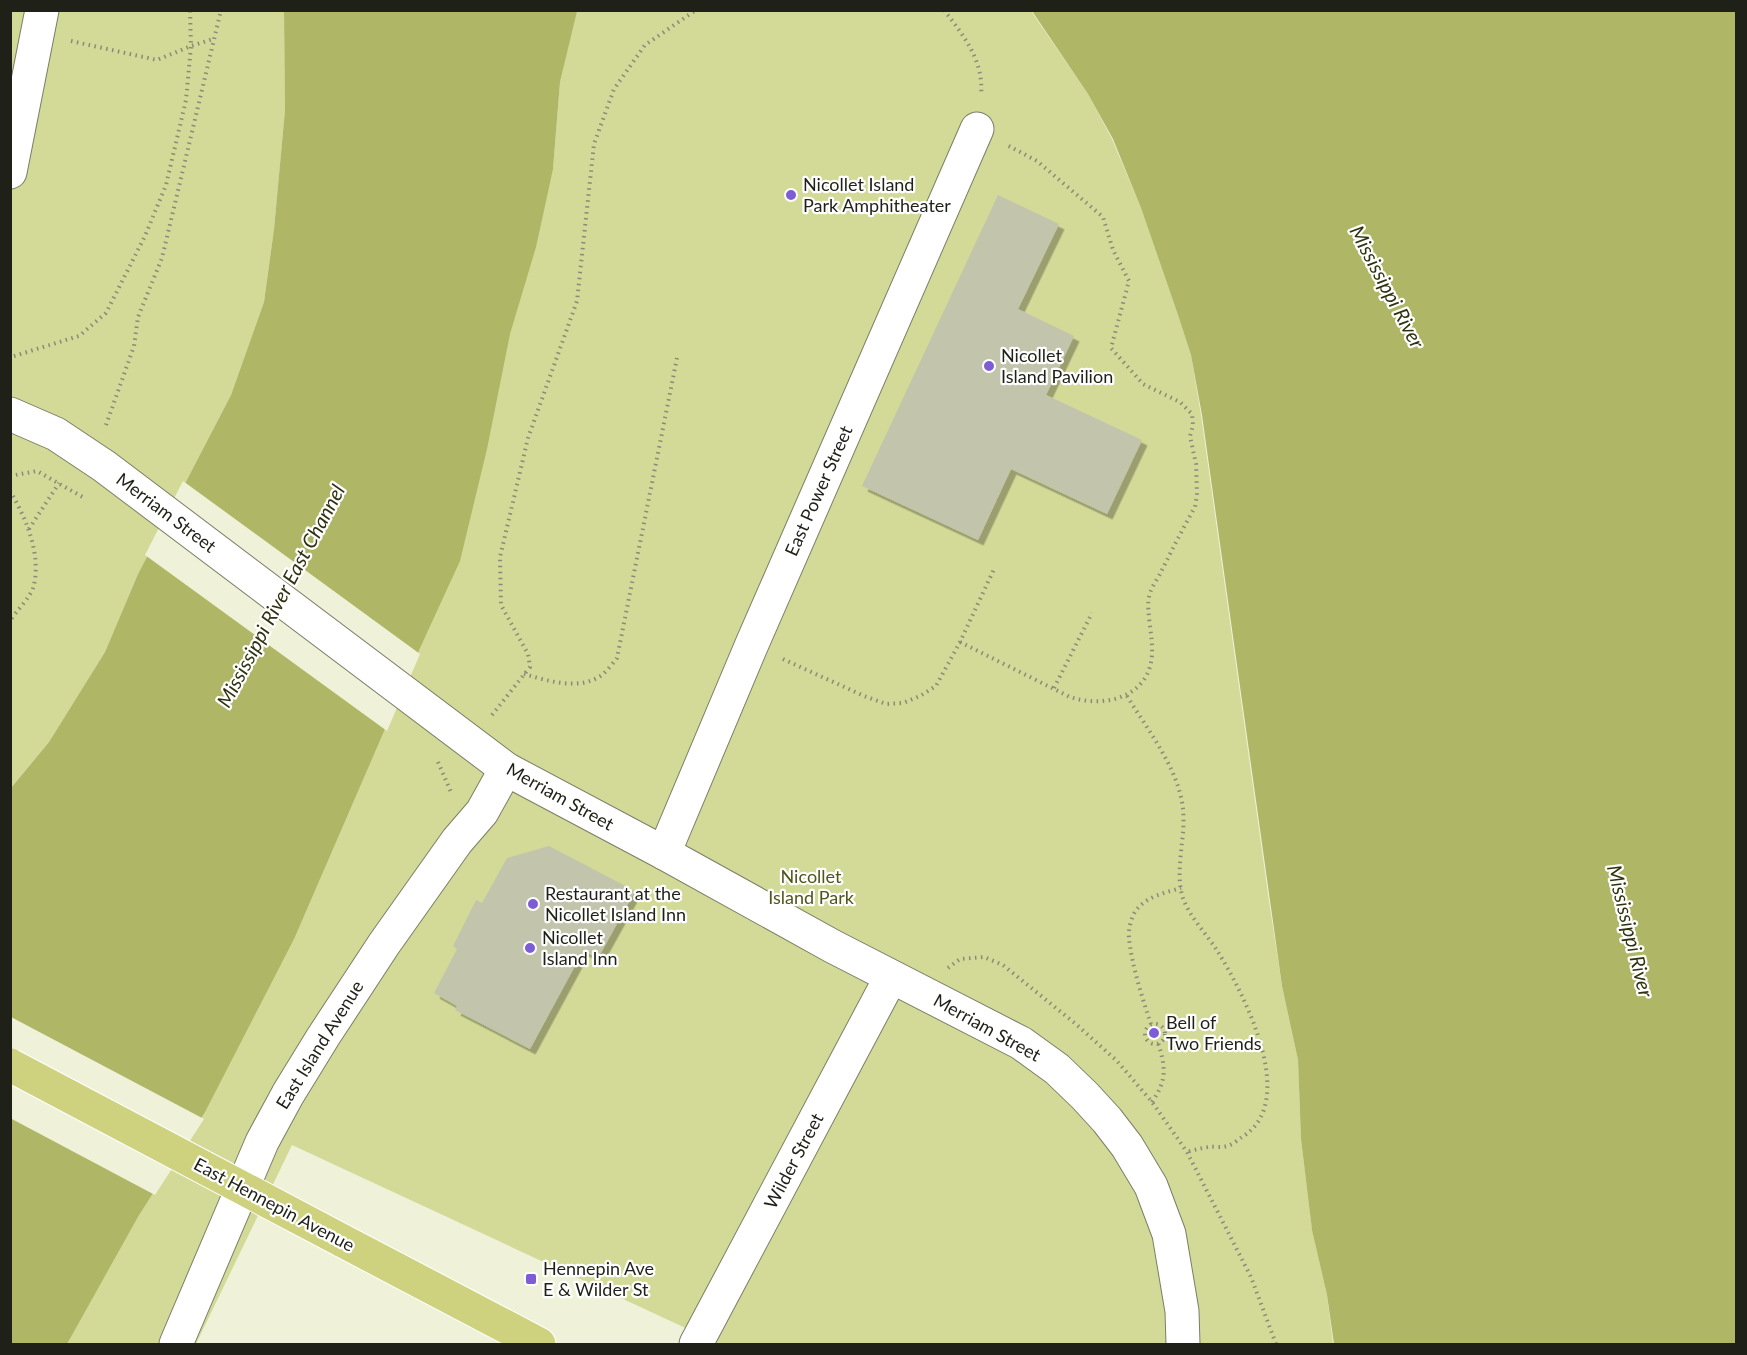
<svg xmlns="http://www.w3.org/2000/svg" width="1747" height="1355" font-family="Lato,sans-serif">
<defs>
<filter id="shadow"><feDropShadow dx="5.5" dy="5.5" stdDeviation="0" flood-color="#0004"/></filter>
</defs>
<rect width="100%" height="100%" fill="#eff2d8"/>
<g fill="#d3d997">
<polygon points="11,11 284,11 285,110 274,229 264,302 231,395 138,574 105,652 49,742 11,788"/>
<polygon points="576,11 1031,11 1088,94 1112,139 1141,208 1178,315 1191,355 1201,415 1269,901 1282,986 1298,1060 1301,1139 1312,1229 1327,1295 1333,1344 720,1344 292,1145 196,1344 67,1344 509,334 553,169 560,82"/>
</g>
<g fill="#afb665">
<polygon points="284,11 577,11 560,82 553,169 536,247 510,334 487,449 460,561 420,648 294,939 205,1112 139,1215 67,1344 11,1344 11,788 49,742 105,652 138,574 231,395 264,302 274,229 285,110"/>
<polygon points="1032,11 1736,11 1736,1344 1334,1344 1327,1295 1312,1230 1301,1139 1298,1060 1282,986 1202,415 1191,355 1178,315 1141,208 1113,139 1088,94"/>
</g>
<g fill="#eff2d8">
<polygon points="183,481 420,654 387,731 145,555"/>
<polygon points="11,1017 204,1119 155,1195 10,1118"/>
</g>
<g fill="#c2c5ac" filter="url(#shadow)">
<polygon points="998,195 1059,224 1018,309 1074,336 1046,395 1142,440 1107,514 1011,469 978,540 862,486"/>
<polygon points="549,846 635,891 598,958 583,951 530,1049 455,1010 457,1006 434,993 457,949 453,946 476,900 482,903 507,858"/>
</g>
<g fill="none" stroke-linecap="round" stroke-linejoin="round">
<g stroke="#7c7e67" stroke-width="35">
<g id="minor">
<polyline points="10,172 42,10"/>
<polyline points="10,414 56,434 104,466 506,769 664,853 832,946 1021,1043 1057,1069 1085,1096 1107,1120 1127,1146 1151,1186 1169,1234 1182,1311 1183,1344"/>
<polyline points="664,853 752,644 977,129"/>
<polyline points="176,1344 262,1142 288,1094 323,1037 384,944 457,841 482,812 506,769"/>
<polyline points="696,1344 891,977"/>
</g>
</g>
<g stroke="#fff" stroke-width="35">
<polyline id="major" points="341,1240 539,1344"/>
</g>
<g stroke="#898b79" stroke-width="4" stroke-dasharray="1.5 4.5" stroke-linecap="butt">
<path d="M 944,10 C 964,36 984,61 981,95"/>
<polyline points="71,41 157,60 191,46 213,39"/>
<polyline points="14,356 79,336 106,313 145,236 166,185 186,100 191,46 190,10"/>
<polyline points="106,425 134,346 138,317 162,258 221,10"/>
<polyline points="10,476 37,471 86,499"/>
<path d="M 10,491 C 26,518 41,553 34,585 C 31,597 17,610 10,621"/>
<polyline points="29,529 59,483"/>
<path d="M 960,642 L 1070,697 C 1106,709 1151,696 1152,653 C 1153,637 1146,610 1149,597 C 1150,589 1157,580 1161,572 C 1172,550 1183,528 1195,507 L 1197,495 L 1196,464 L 1190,436 L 1193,425 L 1192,414 L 1180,402 L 1143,384 L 1111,348 L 1129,281 L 1113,250 L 1103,217 L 1037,161 L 1007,145"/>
<polyline points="783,659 864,696 886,704 903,703 920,696 936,686 960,642 995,567"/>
<path d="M 524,674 C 548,681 579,691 602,675 C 607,671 613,663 617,658 L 677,358"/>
<polyline points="1054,688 1092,613"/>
<path d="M 1127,696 C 1147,729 1179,769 1183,809 C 1186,837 1175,867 1182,895 C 1188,916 1207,934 1218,952 C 1244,994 1300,1102 1242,1137 C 1238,1140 1232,1145 1227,1146 C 1221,1148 1214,1146 1209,1147 C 1201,1148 1194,1150 1187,1152"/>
<polyline points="492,715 530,667 528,654 501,605 500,557 528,438 577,301 594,144 614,89 645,45 696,10"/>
<polyline points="438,762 451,792"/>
<polyline points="948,968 960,959 984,957 1003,965 1077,1025 1117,1061 1152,1102 1187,1152 1251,1277 1276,1344"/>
<circle cx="1155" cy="1034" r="10"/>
<path d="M 1151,1024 C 1143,1001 1131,962 1129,938 C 1128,929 1132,913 1139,907 C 1149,896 1167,892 1181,888"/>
<path d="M 1152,1102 C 1167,1080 1166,1068 1158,1043"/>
</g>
<use href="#minor" stroke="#fff" stroke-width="33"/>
<use href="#major" stroke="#ced27e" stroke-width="33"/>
<g stroke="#fff" stroke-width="35" stroke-linecap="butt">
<polyline id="major-bridge" points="10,1065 341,1240"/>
</g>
<use href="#major-bridge" stroke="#ced27e" stroke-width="33"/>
</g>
<g fill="#7e5cd6" stroke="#fff" stroke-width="2">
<circle cx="791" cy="195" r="6"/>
<circle cx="989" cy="366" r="6"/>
<circle cx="533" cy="904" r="6"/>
<circle cx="530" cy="948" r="6"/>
<circle cx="1154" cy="1033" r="6"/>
<rect x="525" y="1273" width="12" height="12" rx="3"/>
</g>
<g text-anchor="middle" stroke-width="4.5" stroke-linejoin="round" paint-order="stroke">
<g font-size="18" fill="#1f2017" stroke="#fff" text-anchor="start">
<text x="803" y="191">Nicollet Island<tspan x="803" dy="21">Park Amphitheater</tspan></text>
<text x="1001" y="362">Nicollet<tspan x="1001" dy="21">Island Pavilion</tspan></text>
<text x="545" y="900">Restaurant at the<tspan x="545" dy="21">Nicollet Island Inn</tspan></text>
<text x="542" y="944">Nicollet<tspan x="542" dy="21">Island Inn</tspan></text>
<text x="1166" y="1029">Bell of<tspan x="1166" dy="21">Two Friends</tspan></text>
<text x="543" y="1275">Hennepin Ave<tspan x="543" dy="21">E &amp; Wilder St</tspan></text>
</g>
<g font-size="18" fill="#1f2017" stroke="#fff">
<text transform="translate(819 491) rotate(-66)" y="6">East Power Street</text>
<text transform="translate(166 513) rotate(37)" y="6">Merriam Street</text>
<text transform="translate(560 797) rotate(29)" y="6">Merriam Street</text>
<text transform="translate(987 1028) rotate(29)" y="6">Merriam Street</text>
<text transform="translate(320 1045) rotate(-58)" y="6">East Island Avenue</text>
<text transform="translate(794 1161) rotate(-62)" y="6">Wilder Street</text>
<text transform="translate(274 1205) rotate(28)" y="6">East Hennepin Avenue</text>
</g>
<g font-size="18" fill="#515519" stroke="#fff">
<text x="811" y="883">Nicollet<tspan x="811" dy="21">Island Park</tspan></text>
</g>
<g font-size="20" font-style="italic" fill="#30320f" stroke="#fff">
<text transform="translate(1387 287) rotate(62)" y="7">Mississippi River</text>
<text transform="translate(281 596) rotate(-62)" y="7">Mississippi River East Channel</text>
<text transform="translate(1630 931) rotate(76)" y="7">Mississippi River</text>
</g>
</g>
<rect width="1747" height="1355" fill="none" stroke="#1f2017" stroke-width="24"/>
</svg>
